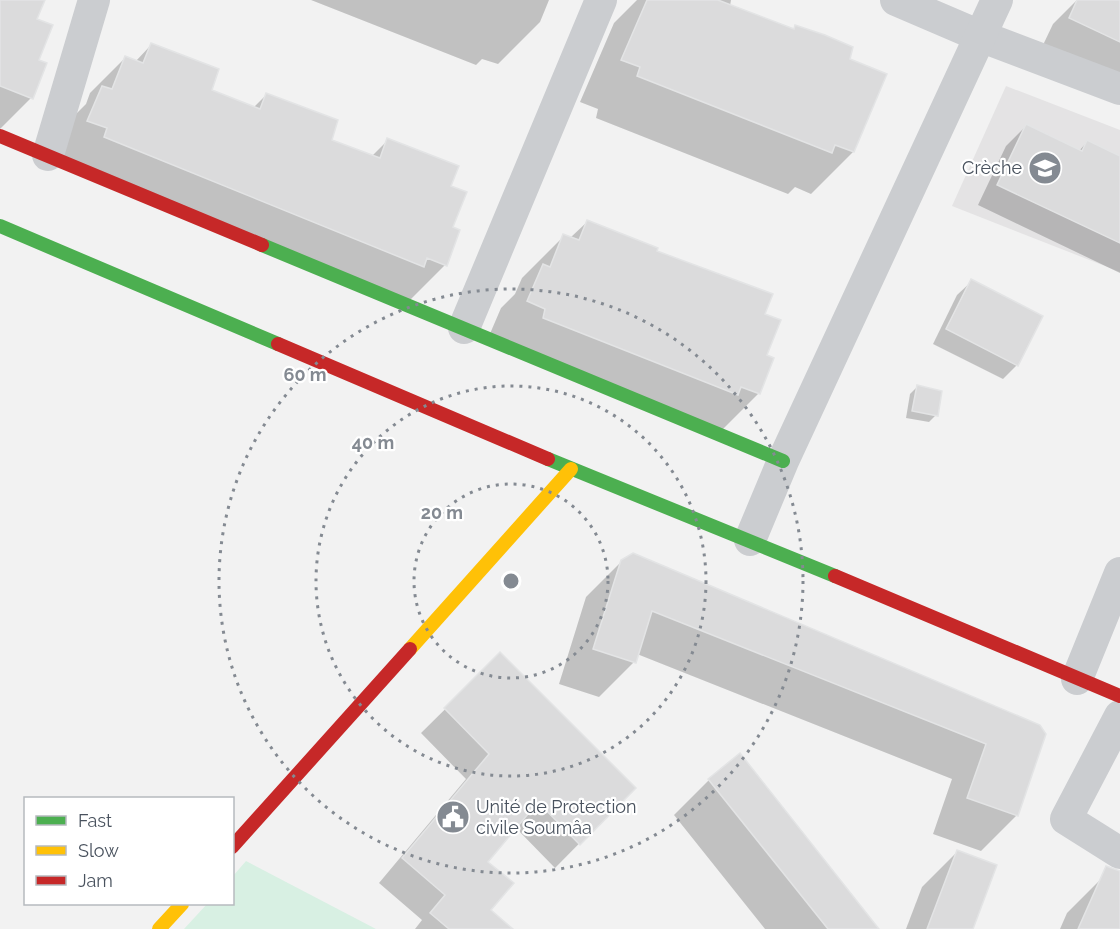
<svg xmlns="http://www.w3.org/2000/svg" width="1120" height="929" font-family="Raleway,sans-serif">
<rect width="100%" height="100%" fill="#f2f2f2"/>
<polygon fill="#e4e3e4" points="1006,86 1120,130 1120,272 952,206"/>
<polygon fill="#d8f0e3" points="246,861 376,929 184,929 207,904 232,904 233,876"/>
<g fill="#0003">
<polygon points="0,0 43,0 35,20 37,60 31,98 0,129"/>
<polygon points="311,0 549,0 540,22 498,64 482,59 476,65"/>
<polygon points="637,0 731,0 730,6 793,30 796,26 848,60 885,75 853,152 811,194 795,187 788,194 596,118 598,109 580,102 614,23"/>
<polygon points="1077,0 1120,0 1120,83 1043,45 1053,24"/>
<polygon points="151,45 210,91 253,108 267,94 330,141 372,156 388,140 449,187 451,228 445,265 410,300 53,156 67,123 86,104 90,93 125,58 135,62"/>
<polygon points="1026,126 1079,151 1087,142 1120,157 1120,273 978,205 1006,146"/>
<polygon points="587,222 655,252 763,315 765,356 759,393 717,435 486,343 501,308 515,294 522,278 564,236 570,238"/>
<polygon points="972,281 1017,365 1003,379 933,344 957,295"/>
<polygon points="917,387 936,415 929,422 906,418 910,394"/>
<polygon points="622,561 1045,734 1016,816 981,851 933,834 952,779 637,654 634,662 599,697 559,684 586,597"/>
<polygon points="500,655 634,788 555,868 515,827 486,862 489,911 510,929 415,929 422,920 379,883 466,779 421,733"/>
<polygon points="709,780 876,928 879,929 765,929 674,815"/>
<polygon points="957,852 972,929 906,929 922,887"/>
<polygon points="1102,878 1120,886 1120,929 1060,929 1067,913"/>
</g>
<g fill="#dbdbdc" stroke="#e3e4e5" stroke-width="1.5">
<polygon points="0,0 45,0 37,19 53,25 39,60 47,63 33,99 0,86"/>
<polygon points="647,0 718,0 794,29 795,25 825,35 853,47 850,59 887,74 854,152 835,145 832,153 637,76 640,67 621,60"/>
<polygon points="1077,0 1120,0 1120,42 1069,18"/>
<polygon points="151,43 219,69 212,90 260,109 266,93 338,120 332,140 380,158 387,138 459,166 451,186 467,192 453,227 460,230 447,266 427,258 424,267 104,137 107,128 87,121 102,86 112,89 125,56 143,63"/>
<polygon points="1026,124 1082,151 1087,140 1120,156 1120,243 997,185"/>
<polygon points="587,220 658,248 657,251 773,294 765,314 781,320 767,355 774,358 760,394 741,387 738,395 543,318 545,309 527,301 543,264 550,267 563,234 579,240"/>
<polygon points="971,279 1043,316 1018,366 946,329"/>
<polygon points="917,385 942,391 938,416 912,411"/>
<polygon points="633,553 1040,725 1046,734 1018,816 967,798 986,744 652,611 636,663 593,649 621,560"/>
<polygon points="500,652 636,788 580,845 538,802 488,862 514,883 491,910 513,929 449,929 430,913 445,895 402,858 489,754 444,708"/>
<polygon points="740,753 879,929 828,929 708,779"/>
<polygon points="957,850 997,865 973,929 927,929"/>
<polygon points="1106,866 1120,871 1120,929 1078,929"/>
</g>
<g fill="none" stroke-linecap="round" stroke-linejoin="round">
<g stroke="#cbcdd0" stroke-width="32">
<polyline points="896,0 980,36 1120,89"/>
<polyline points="48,155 94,0"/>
<polyline points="464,328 601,0"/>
<polyline points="750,540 783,461 997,0"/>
<polyline points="1077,679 1120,573"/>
<polyline points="1120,716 1066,819 1120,853"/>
</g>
<g stroke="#4caf50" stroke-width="14">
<polyline points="0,226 278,344"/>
<polyline points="262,245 783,461"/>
<polyline points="548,459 835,576"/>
</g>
<g stroke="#ffc107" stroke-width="14">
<polyline points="410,649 571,469"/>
<polyline points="159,929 182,904"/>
</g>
<g stroke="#c62828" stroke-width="14">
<polyline points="0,136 262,245"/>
<polyline points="278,344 548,459"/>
<polyline points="835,576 1120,696"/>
<polyline points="232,847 410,649"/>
</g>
</g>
<g fill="none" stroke="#848a92" stroke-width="3" stroke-dasharray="3 6">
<circle cx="511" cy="581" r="97"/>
<circle cx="511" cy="581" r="195"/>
<circle cx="511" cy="581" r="292"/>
</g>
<defs>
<g id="school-disc" transform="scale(1.725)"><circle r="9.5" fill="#848a92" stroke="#fff"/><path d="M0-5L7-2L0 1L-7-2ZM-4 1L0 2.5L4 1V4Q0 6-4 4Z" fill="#fff"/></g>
<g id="civic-disc" transform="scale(1.725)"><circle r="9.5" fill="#848a92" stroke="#fff"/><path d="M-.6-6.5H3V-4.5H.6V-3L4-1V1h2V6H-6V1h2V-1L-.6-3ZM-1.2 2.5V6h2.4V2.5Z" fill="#fff"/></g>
</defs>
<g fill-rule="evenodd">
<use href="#school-disc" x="1045" y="168"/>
<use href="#civic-disc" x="453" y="817"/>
</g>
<g text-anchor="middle" stroke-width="4.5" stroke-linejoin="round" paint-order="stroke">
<g font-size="18" fill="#49525e" stroke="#fff" text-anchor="end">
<text x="1022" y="174">Crèche</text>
<text x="476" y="813" text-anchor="start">Unité de Protection<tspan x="476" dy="21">civile Soumâa</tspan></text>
</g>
</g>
<circle cx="511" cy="581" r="9" fill="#848a92" stroke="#fff" stroke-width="3"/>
<g font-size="18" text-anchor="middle" font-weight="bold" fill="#848a92" stroke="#fff" stroke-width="4.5" stroke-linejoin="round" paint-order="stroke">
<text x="305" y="381">60 m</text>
<text x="373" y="449">40 m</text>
<text x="442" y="519">20 m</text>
</g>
<rect x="24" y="797" width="210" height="108" fill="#ffffff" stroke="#b6babf" stroke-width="1.5"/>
<rect x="36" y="816" width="30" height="9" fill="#4caf50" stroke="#b6babf" stroke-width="1.5"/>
<text x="78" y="827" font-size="18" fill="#49525e">Fast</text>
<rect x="36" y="846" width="30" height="9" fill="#ffc107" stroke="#b6babf" stroke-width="1.5"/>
<text x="78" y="857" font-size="18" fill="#49525e">Slow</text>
<rect x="36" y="876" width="30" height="9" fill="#c62828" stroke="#b6babf" stroke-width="1.5"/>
<text x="78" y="887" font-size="18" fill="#49525e">Jam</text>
</svg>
